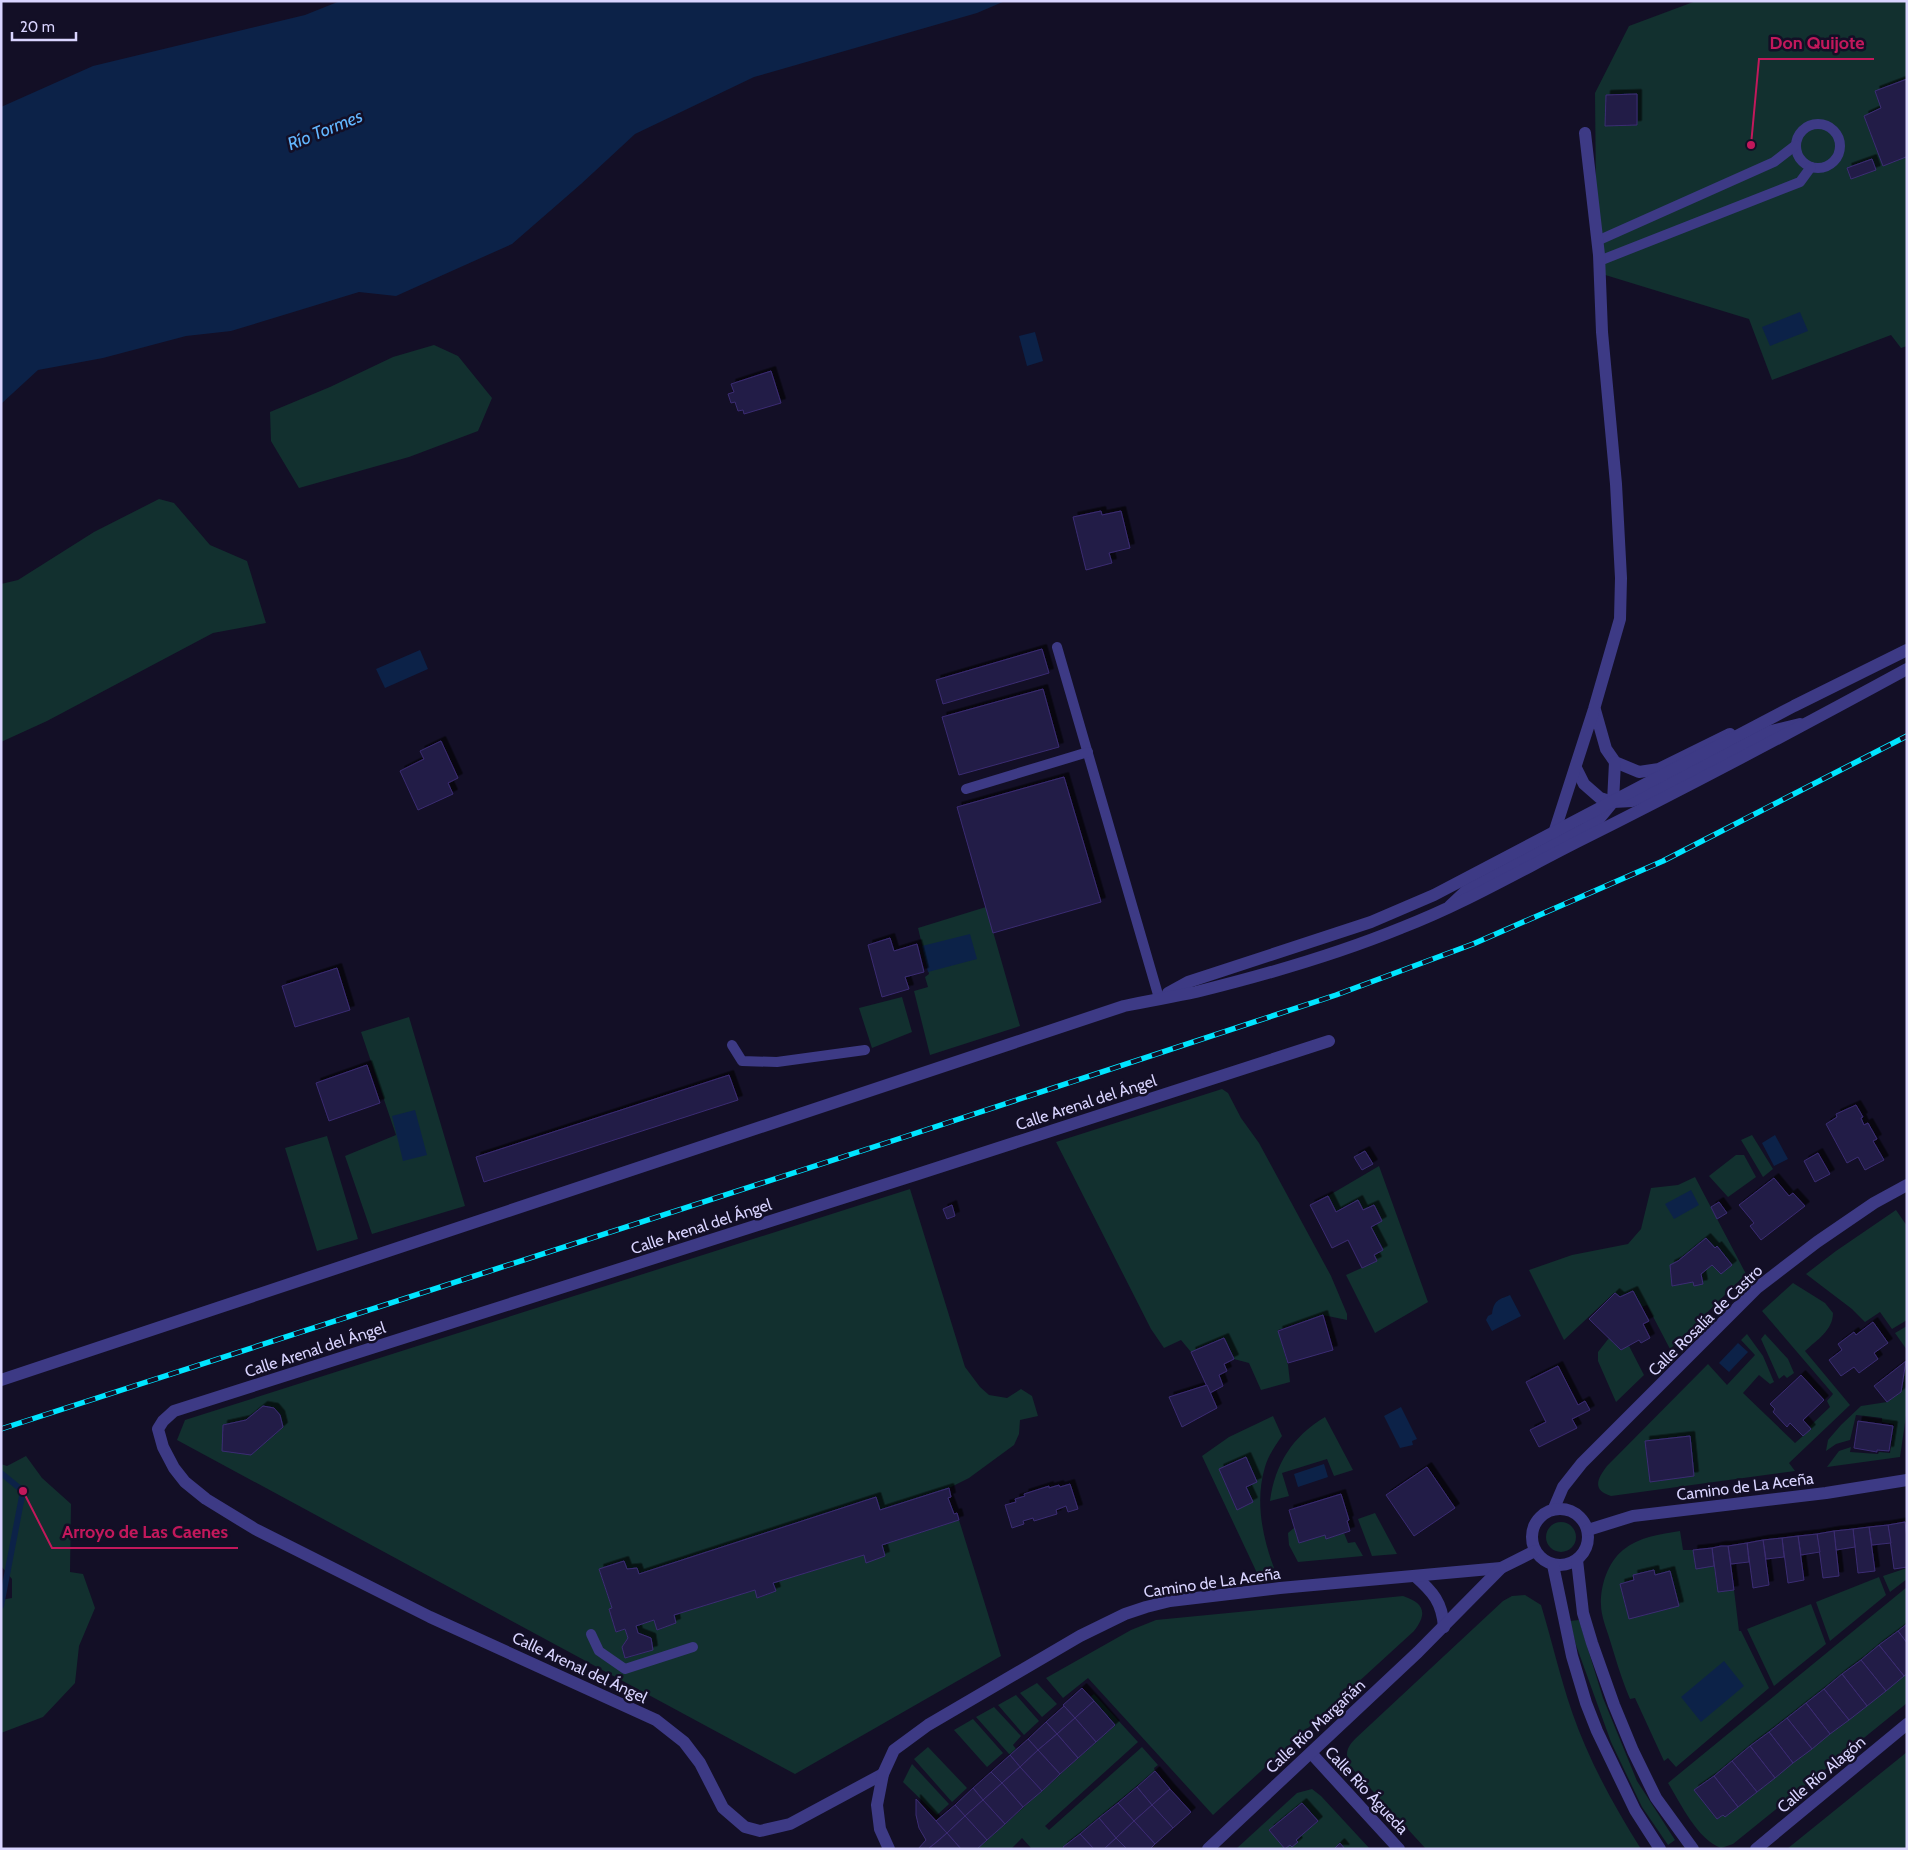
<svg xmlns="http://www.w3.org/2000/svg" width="1908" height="1850" font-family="Cabin,sans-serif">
<defs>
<filter id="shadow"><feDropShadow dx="4.5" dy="-4.5" stdDeviation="0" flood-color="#0009"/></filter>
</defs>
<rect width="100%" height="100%" fill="#130f26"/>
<g fill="#12302f">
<polygon points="1696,1 1907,1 1907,346 1901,348 1891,335 1772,380 1749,319 1602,274 1596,196 1595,93 1629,26"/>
<polygon points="434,345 458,356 492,398 478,431 409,457 299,488 271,441 270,412 330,387 393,357"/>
<polygon points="159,499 174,503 210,545 247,561 266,623 213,633 47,721 1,742 1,584 18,580 94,532"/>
<polygon points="986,907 1020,1026 930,1055 914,991 928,987 925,977 929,974 918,928"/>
<polygon points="902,997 912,1032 872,1048 859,1008"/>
<polygon points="409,1017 465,1206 372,1234 345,1156 396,1135 361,1032"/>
<polygon points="1222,1089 1228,1093 1241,1118 1259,1143 1331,1276 1347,1314 1347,1320 1323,1315 1278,1330 1288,1365 1290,1382 1261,1390 1249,1363 1234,1359 1224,1338 1191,1352 1181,1340 1164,1348 1151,1329 1056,1142"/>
<polygon points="1752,1135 1773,1169 1763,1177 1741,1140"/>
<polygon points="327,1136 358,1239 317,1251 285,1148"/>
<polygon points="1736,1155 1744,1155 1756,1177 1728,1197 1709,1176"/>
<polygon points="1379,1166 1428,1302 1375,1333 1346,1275 1377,1261 1374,1255 1383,1250 1371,1227 1382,1221 1363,1210 1358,1201 1336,1212 1328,1196"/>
<polygon points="1695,1177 1746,1274 1670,1349 1647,1305 1642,1307 1633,1291 1620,1297 1614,1293 1564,1340 1529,1270 1572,1255 1628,1244 1641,1229 1651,1188 1678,1185"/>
<polygon points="910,1189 965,1367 980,1387 989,1395 1007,1398 1021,1389 1032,1396 1038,1416 1020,1420 1019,1434 1014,1445 969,1478 949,1488 880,1510 875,1497 639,1574 637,1568 627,1569 624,1561 599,1569 612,1608 609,1609 616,1632 625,1629 628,1638 622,1647 626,1658 653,1650 651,1638 638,1633 636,1626 654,1620 658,1630 675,1623 674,1615 755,1590 758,1598 776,1591 773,1583 864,1555 866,1562 885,1556 882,1545 959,1520 1001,1656 795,1774 177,1440 185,1420"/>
<polygon points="1896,1210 1907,1226 1907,1320 1892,1329 1880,1312 1865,1322 1852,1309 1806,1274 1836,1251"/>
<path d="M 1793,1283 L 1825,1303 L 1833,1313 C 1833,1330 1817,1340 1805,1351 L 1850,1405 L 1789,1463 L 1795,1471 L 1611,1496 C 1591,1490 1598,1478 1607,1466 L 1708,1364 L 1727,1385 L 1755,1355 L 1741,1340 L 1747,1334 L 1763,1356 L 1774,1382 L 1770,1384 L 1759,1375 L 1743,1393 L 1795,1443 L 1811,1429 L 1809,1427 L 1830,1407 L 1827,1401 L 1833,1394 L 1762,1311 Z"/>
<polygon points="1907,1326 1907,1350 1895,1333"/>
<polygon points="1765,1334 1788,1359 1794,1373 1787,1378 1784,1375 1779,1379 1761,1339"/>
<polygon points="1609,1338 1621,1349 1629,1346 1644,1375 1616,1402 1598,1361 1598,1352"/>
<polygon points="1907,1360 1907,1409 1900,1457 1827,1467 1839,1451 1851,1447 1850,1452 1878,1454 1879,1452 1890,1453 1894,1424 1882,1422 1882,1418 1856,1415 1850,1440 1836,1444 1826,1451 1828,1440 1841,1425 1861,1406 1887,1402 1901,1392"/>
<path d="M 1273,1416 L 1282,1436 C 1275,1446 1268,1456 1265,1467 C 1255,1500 1262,1536 1274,1568 L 1257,1573 L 1202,1456 L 1229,1437 Z"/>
<path d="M 1325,1417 L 1353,1470 L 1334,1476 L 1327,1459 L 1282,1473 L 1289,1496 L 1270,1501 C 1275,1464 1292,1437 1325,1417 Z"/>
<polygon points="26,1456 42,1478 71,1504 70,1572 83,1574 95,1608 79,1646 75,1683 43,1717 1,1733 1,1600 12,1598 12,1579 1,1566 1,1464 7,1466"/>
<polygon points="1375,1513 1397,1554 1372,1556 1358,1519"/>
<circle cx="1561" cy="1537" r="15"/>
<polygon points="1294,1528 1325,1535 1327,1538 1344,1533 1348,1543 1355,1542 1363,1556 1298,1562 1289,1545 1288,1533"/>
<path d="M 1680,1531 L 1683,1550 L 1693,1550 L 1696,1568 L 1714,1566 L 1718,1592 L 1734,1590 L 1739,1631 L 1741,1631 L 1769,1688 L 1676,1767 L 1668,1758 L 1664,1761 L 1635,1698 L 1630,1699 C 1621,1678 1615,1656 1608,1634 C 1605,1625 1601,1614 1601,1605 C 1600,1586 1608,1562 1623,1550 C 1639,1537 1660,1534 1680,1531 Z"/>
<polygon points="1907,1568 1907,1579 1890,1592 1883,1576"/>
<polygon points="1879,1577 1886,1595 1830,1641 1816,1602"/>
<path d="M 1907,1587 L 1907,1703 L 1733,1844 L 1721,1848 C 1697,1839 1681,1804 1668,1783 Z"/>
<path d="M 1525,1595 L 1541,1605 C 1552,1641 1560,1677 1572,1712 C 1589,1761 1614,1806 1641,1849 L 1426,1849 L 1349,1765 C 1345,1752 1347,1747 1356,1738 L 1503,1601 L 1512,1596 Z"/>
<path d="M 1403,1596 C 1424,1603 1428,1613 1414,1631 L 1213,1815 L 1088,1678 L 1063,1698 L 1046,1678 L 1131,1630 L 1156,1620 Z"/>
<polygon points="1811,1604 1826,1644 1774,1686 1747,1629"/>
<polygon points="1579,1620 1603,1698 1637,1781 1675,1840 1668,1845 1642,1807 1611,1742 1576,1645 1570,1621"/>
<polygon points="1037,1683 1057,1704 1042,1717 1020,1693"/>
<polygon points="1094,1694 1138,1742 1045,1826 1049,1830 1142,1747 1158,1765 1154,1768 1155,1771 1061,1849 1032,1849 1022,1838 1011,1849 977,1849 1115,1725 1090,1697"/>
<polygon points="1016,1695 1039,1721 1024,1735 998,1705"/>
<polygon points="994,1707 1021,1736 1013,1745 1016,1749 1010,1755 976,1717"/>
<polygon points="973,1719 1003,1753 987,1767 954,1730"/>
<polygon points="928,1747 967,1788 952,1802 914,1759"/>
<polygon points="1907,1752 1907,1849 1787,1849"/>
<polygon points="912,1764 949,1804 937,1815 903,1782"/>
<polygon points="1312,1789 1321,1796 1370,1849 1236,1849 1297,1793"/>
</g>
<g fill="#0c2248">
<polygon points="340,1 1005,1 977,13 754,77 635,134 581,184 512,244 396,296 359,292 231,331 186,336 103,358 38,370 1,404 1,107 93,66 305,15"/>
<polygon points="1800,312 1808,331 1770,346 1762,327"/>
<polygon points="1035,332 1043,361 1027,366 1019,336"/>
<polygon points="420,650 428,669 385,688 376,669"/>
<polygon points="970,934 977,959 928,972 922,946"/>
<polygon points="415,1110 427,1155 403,1161 392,1116"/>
<polygon points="1775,1135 1788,1159 1774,1166 1762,1143"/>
<polygon points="1691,1190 1699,1205 1674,1219 1665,1204"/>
<path d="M 1510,1295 L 1521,1316 L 1492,1331 L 1486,1320 L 1488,1316 L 1492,1314 C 1494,1300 1498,1300 1510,1295 Z"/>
<polygon points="1738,1343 1748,1352 1729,1372 1719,1363"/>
<polygon points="1401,1407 1417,1439 1412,1441 1413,1445 1400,1448 1384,1416"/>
<polygon points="1324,1464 1328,1477 1298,1487 1294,1474"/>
<polygon points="1724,1661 1744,1686 1701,1722 1681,1697"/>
</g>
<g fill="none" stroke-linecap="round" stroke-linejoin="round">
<polyline stroke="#0c2248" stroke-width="6" points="1,1473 23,1491 1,1606"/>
</g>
<g fill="#241b47" stroke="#3b2d73" filter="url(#shadow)">
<polygon points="1907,79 1907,158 1906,157 1883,166 1864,116 1881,108 1875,91"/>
<polygon points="1637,94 1637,125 1605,126 1606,95"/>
<polygon points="1872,159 1876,170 1851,179 1847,168"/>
<polygon points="771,371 781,403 744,414 743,410 738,411 735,402 731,403 728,394 734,392 731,384"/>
<polygon points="1101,511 1102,515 1121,511 1130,548 1109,553 1112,563 1086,570 1073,517"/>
<polygon points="1042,649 1049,673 943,704 936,680"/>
<polygon points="1043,689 1059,747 959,775 942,717"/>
<polygon points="441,741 458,778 448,783 453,794 418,810 400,771 424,759 420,751"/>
<polygon points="1064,777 1101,902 993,933 957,807"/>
<polygon points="890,938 894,951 917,944 924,972 905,977 909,989 882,997 868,945"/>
<polygon points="337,968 350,1010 295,1027 282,986"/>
<polygon points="367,1065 380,1103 329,1121 316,1083"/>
<polygon points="729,1075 738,1100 484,1182 476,1157"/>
<polygon points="1856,1105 1863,1117 1861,1118 1864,1125 1868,1123 1877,1139 1873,1141 1884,1160 1865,1170 1858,1157 1847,1163 1826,1124 1837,1117 1836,1114"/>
<polygon points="1365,1151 1373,1164 1362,1170 1354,1157"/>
<polygon points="1818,1153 1830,1174 1815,1182 1804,1161"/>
<polygon points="1774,1178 1789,1196 1793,1193 1805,1206 1761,1240 1750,1226 1754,1223 1739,1205"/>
<polygon points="1328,1196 1336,1212 1358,1200 1363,1210 1374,1205 1382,1221 1371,1227 1383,1250 1374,1255 1377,1261 1362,1268 1348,1240 1332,1248 1310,1205"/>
<polygon points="1719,1202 1727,1213 1717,1219 1711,1207"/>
<polygon points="952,1205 955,1216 947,1219 943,1209"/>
<polygon points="1706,1238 1715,1248 1717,1246 1732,1265 1721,1274 1712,1265 1701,1274 1703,1284 1694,1286 1693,1282 1672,1286 1670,1265 1678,1261"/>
<polygon points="1633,1291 1649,1321 1643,1324 1650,1338 1641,1343 1639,1340 1621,1350 1589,1319 1615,1293 1620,1297"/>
<polygon points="1323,1315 1333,1350 1288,1363 1278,1331"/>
<polygon points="1873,1322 1888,1343 1874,1353 1878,1359 1859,1373 1854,1367 1841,1376 1829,1360 1842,1350 1838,1344 1854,1332 1856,1335"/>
<polygon points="1224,1338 1234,1359 1224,1364 1227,1371 1219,1375 1223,1386 1210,1393 1191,1352"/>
<polygon points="1906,1361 1901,1392 1887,1402 1874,1386"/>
<polygon points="1558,1366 1578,1405 1585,1401 1590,1410 1572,1419 1577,1428 1539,1447 1530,1430 1546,1422 1526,1382"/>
<polygon points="1801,1375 1824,1400 1803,1420 1811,1429 1803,1436 1790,1423 1787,1427 1773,1412 1775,1409 1770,1404"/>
<polygon points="1207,1385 1217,1408 1182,1427 1169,1397"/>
<polygon points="263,1406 274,1408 280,1415 283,1427 251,1455 222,1451 223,1425 246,1420"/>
<polygon points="1858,1421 1893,1426 1889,1451 1877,1450 1877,1452 1854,1448"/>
<polygon points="1690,1436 1694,1476 1650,1482 1645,1441"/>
<polygon points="1246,1457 1257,1482 1246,1487 1253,1502 1237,1510 1219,1469"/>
<polygon points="1427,1467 1455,1508 1414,1536 1386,1495"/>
<polygon points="1070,1484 1078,1509 1068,1512 1066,1506 1056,1510 1057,1514 1034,1521 1033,1518 1023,1521 1024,1524 1012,1528 1005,1505 1016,1502 1015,1499 1025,1496 1024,1494 1049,1486 1049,1488 1059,1485 1060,1487"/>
<polygon points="949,1488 951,1497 948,1498 954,1514 957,1513 959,1520 882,1545 885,1556 866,1563 864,1555 773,1583 776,1591 757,1598 755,1590 674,1615 676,1623 657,1630 654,1620 636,1626 638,1633 651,1638 653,1650 625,1658 622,1647 628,1638 625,1629 616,1632 609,1609 612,1608 599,1569 624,1561 627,1569 637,1568 639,1574 876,1497 880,1510"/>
<polygon points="1341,1494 1349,1520 1347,1521 1350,1531 1326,1539 1325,1535 1299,1543 1289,1510"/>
<polygon points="1905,1522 1907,1539 1907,1567 1894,1569 1888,1525"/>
<polygon points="1888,1525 1891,1543 1872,1545 1869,1527"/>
<polygon points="1869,1527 1875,1571 1858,1573 1853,1529"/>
<polygon points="1853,1529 1855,1547 1836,1550 1834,1531"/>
<polygon points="1834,1531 1839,1576 1823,1578 1817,1534"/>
<polygon points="1817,1534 1820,1552 1801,1555 1798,1536"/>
<polygon points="1798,1536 1804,1580 1788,1583 1782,1538"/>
<polygon points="1782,1538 1784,1557 1766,1559 1763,1540"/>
<polygon points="1763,1540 1769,1585 1753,1588 1747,1543"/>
<polygon points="1747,1543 1749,1562 1731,1564 1728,1546"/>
<polygon points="1721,1546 1728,1546 1734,1590 1718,1592 1712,1548"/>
<polygon points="1712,1548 1714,1566 1696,1569 1693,1550"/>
<polygon points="1654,1570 1655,1575 1670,1571 1679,1606 1629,1619 1620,1584 1634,1580 1633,1575"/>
<polygon points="1907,1624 1907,1643 1898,1631"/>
<polygon points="1898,1631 1907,1643 1907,1674 1904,1676 1879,1645"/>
<polygon points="1879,1645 1904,1676 1886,1691 1861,1660"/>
<polygon points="1861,1660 1886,1691 1867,1706 1842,1674"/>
<polygon points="1842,1674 1867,1706 1849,1720 1824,1689"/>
<polygon points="1082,1688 1094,1701 1075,1718 1063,1705"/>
<polygon points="1824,1689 1849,1720 1830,1734 1806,1703"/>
<polygon points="1094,1701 1115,1725 1096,1742 1075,1718"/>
<polygon points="1806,1703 1830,1734 1812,1749 1787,1718"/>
<polygon points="1064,1706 1075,1718 1057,1734 1046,1722"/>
<polygon points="1075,1718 1096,1742 1078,1758 1057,1734"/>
<polygon points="1787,1718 1812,1749 1793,1763 1769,1732"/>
<polygon points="1046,1722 1057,1734 1038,1750 1028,1739"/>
<polygon points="1769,1732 1793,1763 1775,1778 1750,1746"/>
<polygon points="1057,1734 1078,1758 1060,1774 1038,1750"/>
<polygon points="1028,1739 1038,1750 1020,1767 1010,1755"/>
<polygon points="1750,1746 1775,1778 1757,1792 1732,1761"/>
<polygon points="1038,1750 1060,1774 1042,1791 1020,1767"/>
<polygon points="1010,1755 1020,1767 1002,1783 991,1772"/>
<polygon points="1732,1761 1757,1792 1738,1807 1714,1776"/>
<polygon points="1020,1767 1042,1791 1023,1807 1002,1783"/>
<polygon points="1155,1771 1170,1789 1152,1805 1137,1787"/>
<polygon points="991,1772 1002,1783 983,1800 973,1788"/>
<polygon points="1714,1776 1738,1807 1725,1817 1723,1815 1717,1819 1694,1790"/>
<polygon points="1002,1783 1023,1807 1005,1824 983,1800"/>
<polygon points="1137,1787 1152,1805 1134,1821 1118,1803"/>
<polygon points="973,1788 983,1800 965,1816 955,1805"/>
<polygon points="1170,1789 1191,1812 1173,1828 1152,1805"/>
<polygon points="916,1799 947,1833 928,1849 918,1849 926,1840 919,1828 916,1815"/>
<polygon points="983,1800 1005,1824 987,1840 965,1816"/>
<polygon points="1118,1803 1134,1821 1116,1838 1099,1818"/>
<polygon points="1302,1803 1318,1821 1296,1840 1298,1842 1292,1847 1290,1845 1285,1849 1269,1830"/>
<polygon points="955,1805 965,1816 947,1833 936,1821"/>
<polygon points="1152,1805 1173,1828 1155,1844 1134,1821"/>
<polygon points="965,1816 987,1840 977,1849 961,1849 947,1833"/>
<polygon points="1099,1818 1116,1838 1104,1849 1094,1849 1080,1834"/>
<polygon points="1134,1821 1155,1844 1150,1849 1127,1849 1116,1838"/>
<polygon points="947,1833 961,1849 928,1849 938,1841"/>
<polygon points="1080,1834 1094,1849 1064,1849 1063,1847"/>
<polygon points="1116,1838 1127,1849 1104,1849"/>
<polygon points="1340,1843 1345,1849 1334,1849"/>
</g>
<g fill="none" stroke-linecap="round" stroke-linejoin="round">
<g stroke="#3d3a85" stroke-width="10">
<circle cx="1818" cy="146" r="22"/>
<polyline points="1597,241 1774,162 1796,145"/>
<polyline points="1599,261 1800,182 1811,167"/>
<polyline points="1057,647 1159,998"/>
<polyline points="966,789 1088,752"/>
<polyline points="732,1045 742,1061 777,1062 865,1050"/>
<polyline points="591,1634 599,1651 625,1669 693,1647"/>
</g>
<g stroke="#3d3a85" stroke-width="12">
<polyline points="1595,710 1606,749 1615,762 1639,772 1659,769 1730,734"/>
<polyline points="1576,768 1584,784 1600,798 1613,802 1632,801 1656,791 1771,731 1800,724"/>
<polyline points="1554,833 1594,709 1620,619 1621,578 1616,484 1602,332 1599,255 1585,133"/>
<polyline points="1450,906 1466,891 1586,828 1599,819 1613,802 1615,762"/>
<polyline points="1554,1508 1563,1487 1582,1463 1757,1288 1817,1242 1874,1203 1907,1185"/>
<circle cx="1560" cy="1537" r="28"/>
<polyline points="1588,1530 1633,1516 1826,1493 1907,1480"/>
<polyline points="1577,1560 1583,1613 1592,1643 1614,1705 1633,1751 1656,1798 1693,1849"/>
<polyline points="1553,1565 1572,1656 1586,1703 1597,1731 1635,1810 1660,1849"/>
<path d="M 1415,1576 C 1433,1592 1442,1602 1444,1627"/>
<polyline points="1311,1753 1399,1849"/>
<polyline points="883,1774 790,1824 760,1831 745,1827 723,1808 700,1763 684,1742 656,1720 430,1617 255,1529 206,1499 185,1482 174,1468 163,1447 158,1429 163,1421 174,1411 918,1174 1329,1041"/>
<polyline points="889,1849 880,1829 877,1805 883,1774 894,1750 928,1725 1080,1636 1125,1614 1146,1607 1170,1601 1280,1588 1501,1568 1535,1551"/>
<polyline points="1208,1849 1418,1652 1501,1568"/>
<polyline points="1756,1849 1907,1724"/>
</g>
<g stroke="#3d3a85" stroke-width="12">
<polyline points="1168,993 1188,982 1371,922 1434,895 1794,706 1907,650"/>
<path d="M 1,1380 L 1124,1006 C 1148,1001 1172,997 1196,992 C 1265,975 1335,955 1401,928 C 1461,905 1518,872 1575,843 C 1687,787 1797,729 1907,669"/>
</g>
<g stroke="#00e5ff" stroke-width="5.5">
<polyline id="rail" points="1,1429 892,1141 1336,995 1473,944 1663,861 1907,736"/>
</g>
<use href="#rail" stroke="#130f26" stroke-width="4" stroke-dasharray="11" stroke-linecap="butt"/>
</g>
<g text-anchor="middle" stroke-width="5" stroke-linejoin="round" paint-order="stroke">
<g font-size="16" fill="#d9d4ff" stroke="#130f26">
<text transform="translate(1086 1102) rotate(-18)" y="6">Calle Arenal del Ángel</text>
<text transform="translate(701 1226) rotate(-18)" y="6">Calle Arenal del Ángel</text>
<text transform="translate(1705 1320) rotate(-44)" y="6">Calle Rosalía de Castro</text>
<text transform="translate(315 1349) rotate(-18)" y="6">Calle Arenal del Ángel</text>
<text transform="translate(1745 1486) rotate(-7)" y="6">Camino de La Aceña</text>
<text transform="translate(1212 1582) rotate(-8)" y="6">Camino de La Aceña</text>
<text transform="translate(580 1667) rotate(25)" y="6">Calle Arenal del Ángel</text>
<text transform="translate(1315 1726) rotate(-43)" y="6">Calle Río Margañán</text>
<text transform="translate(1821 1774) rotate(-40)" y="6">Calle Río Alagón</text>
<text transform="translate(1367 1790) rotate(47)" y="6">Calle Río Águeda</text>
</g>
<g font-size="18" font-style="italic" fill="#62b6ff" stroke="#130f26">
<text transform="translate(325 130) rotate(-22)" y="6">Río Tormes</text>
</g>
</g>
<path fill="none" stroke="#c2185b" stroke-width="2" d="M1751 145L1759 59H1874M23 1491L52 1548H238"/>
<g fill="#c2185b" stroke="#130f26" stroke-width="2">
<circle cx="1751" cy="145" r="5"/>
<circle cx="23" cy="1491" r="5"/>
</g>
<g font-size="18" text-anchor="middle" font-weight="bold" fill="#c2185b" stroke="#130f26" stroke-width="5" stroke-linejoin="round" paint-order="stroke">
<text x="1817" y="49">Don Quijote</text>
<text x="145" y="1538">Arroyo de Las Caenes</text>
</g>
<rect width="1908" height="1850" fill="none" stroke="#d9d4ff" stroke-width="5"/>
<path d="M12 32v8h64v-8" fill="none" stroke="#d9d4ff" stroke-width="2.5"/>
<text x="20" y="32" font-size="15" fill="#d9d4ff" stroke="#130f26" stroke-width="4" paint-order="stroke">20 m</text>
</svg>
